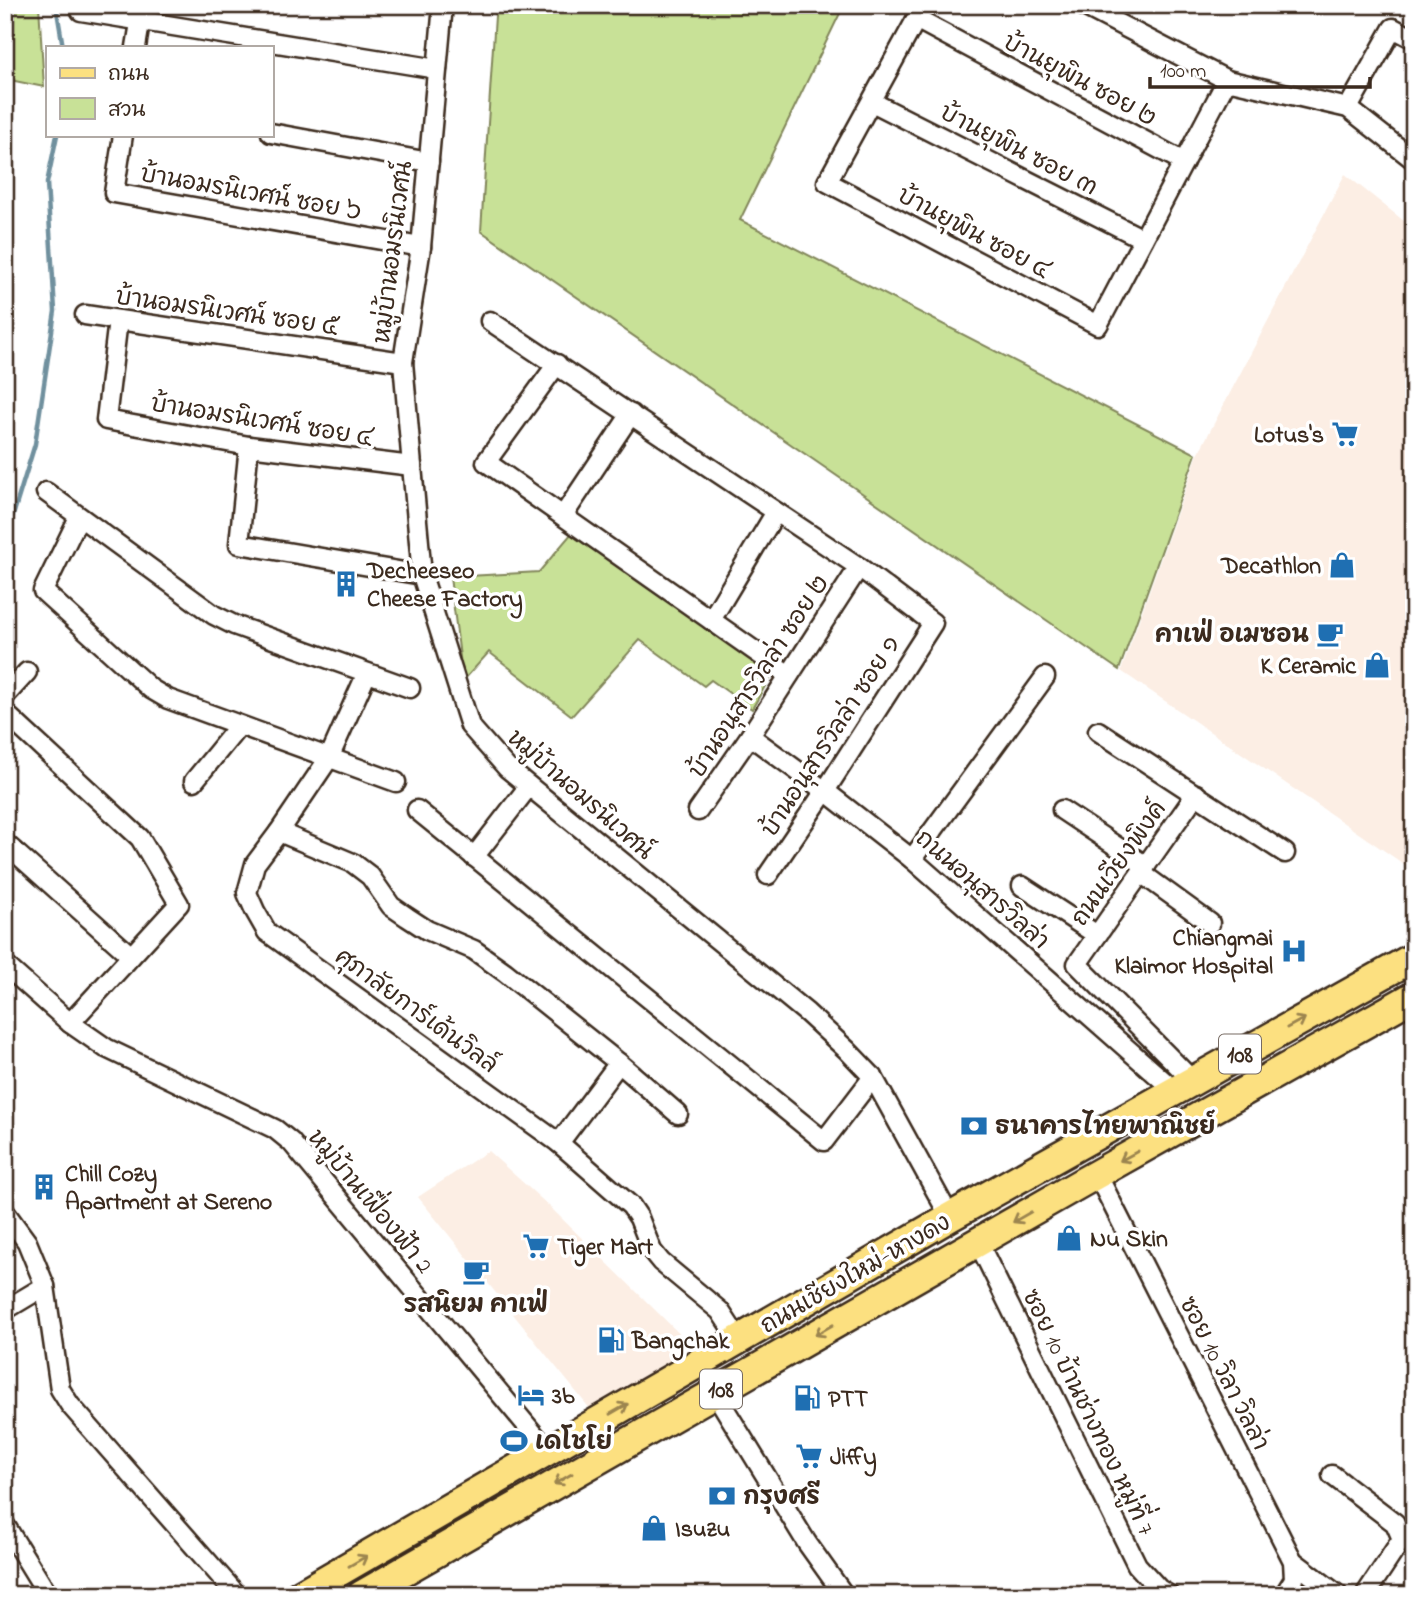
<svg xmlns="http://www.w3.org/2000/svg" width="1419" height="1600" font-family="'Indie Flower','Playpen Sans Thai',sans-serif">
<rect width="100%" height="100%" fill="#fff"/>
<filter id="ink" filterUnits="userSpaceOnUse"><feTurbulence type="fractalNoise" baseFrequency=".0143" numOctaves="2"/><feDisplacementMap in="SourceGraphic" scale="14" xChannelSelector="R" yChannelSelector="G"/><feConvolveMatrix kernelMatrix="1 2 1 2 8 2 1 2 1" color-interpolation-filters="sRGB"/></filter>
<g filter="url(#ink)">
<g fill="#fceee4">
<polygon points="1345,174 1414,229 1414,871 1121,671 1198,454"/>
<polygon points="488,1151 549,1206 700,1354 595,1415 418,1197"/>
</g>
<g fill="#c8e197" stroke="#82865a" stroke-width="2">
<polygon points="5,5 39,5 44,87 5,79"/>
<polygon points="498,5 844,5 740,220 1196,454 1119,670 481,231 495,16"/>
<polygon points="571,534 772,674 752,709 711,680 704,686 640,640 572,716 489,652 463,681 450,577 539,572"/>
</g>
<g fill="none" stroke-linecap="round" stroke-linejoin="round">
<g stroke="#6f909e" stroke-width="4.5">
<polyline points="56,5 63,47"/>
<polyline points="5,533 14,512 35,444 55,311 47,183 57,135"/>
</g>
<g stroke="#3b2a1e" stroke-width="23">
<g id="street">
<polyline points="443,5 421,247 403,362 412,466 422,575 470,726 507,768 807,1013 847,1050 873,1077 950,1217"/>
<polyline points="924,5 827,182 1098,325 1227,80"/>
<polyline points="1082,5 1227,80 1348,108 1414,160"/>
<polyline points="81,11 437,69"/>
<polyline points="916,19 1184,162"/>
<polyline points="136,47 143,5"/>
<polyline points="872,102 1143,239"/>
<polyline points="1348,108 1393,28 1414,39"/>
<polyline points="271,133 429,162"/>
<polyline points="123,135 114,193 421,247"/>
<polyline points="85,315 403,362"/>
<polyline points="118,320 106,420 249,446 412,466"/>
<polyline points="490,321 859,567 933,623 825,791 768,875"/>
<polyline points="557,364 486,462 789,675"/>
<polyline points="249,446 239,544 422,575"/>
<polyline points="46,492 214,615 234,625 410,688"/>
<polyline points="563,516 631,414"/>
<polyline points="79,517 43,591 151,689 168,699 396,782"/>
<polyline points="711,620 776,512"/>
<polyline points="367,673 329,758 279,832 255,864 247,893 255,911 267,932 559,1143 631,1206 639,1218 652,1251 661,1262 720,1311 739,1340"/>
<polyline points="5,696 27,672"/>
<polyline points="5,713 140,838 179,904 70,1023"/>
<polyline points="1098,731 1285,853"/>
<polyline points="750,736 825,791 912,859 1175,1091"/>
<polyline points="194,781 239,726"/>
<polyline points="417,810 824,1141 873,1077"/>
<polyline points="1062,810 1146,866"/>
<polyline points="698,811 750,736 859,567"/>
<polyline points="279,832 353,863 370,876 391,906 407,917 427,930 474,950 505,972 619,1063 678,1114"/>
<polyline points="5,843 131,956"/>
<polyline points="474,857 529,786"/>
<polyline points="912,859 1045,677"/>
<polyline points="1141,873 1210,923"/>
<polyline points="1022,886 1097,935"/>
<polyline points="5,965 70,1023 106,1048 275,1129 291,1142 548,1451"/>
<polyline points="1193,1081 1077,964 1196,794"/>
<polyline points="559,1143 619,1063"/>
<polyline points="1097,1174 1293,1561 1294,1579 1284,1595"/>
<polyline points="5,1212 27,1242 45,1286 60,1389 70,1405 237,1595"/>
<polyline points="978,1242 1137,1565 1159,1589 1169,1595"/>
<polyline points="5,1310 45,1286"/>
<polyline points="715,1393 807,1543 844,1595"/>
<polyline points="1332,1475 1395,1523 1402,1539 1365,1595"/>
<polyline points="5,1525 48,1595"/>
<polyline points="1293,1561 1338,1595"/>
</g>
</g>
<g stroke="#3b2a1e" stroke-width="33">
<g id="primary">
<polyline points="299,1595 950,1217 1414,957"/>
<polyline points="362,1595 1081,1183 1414,996"/>
</g>
</g>
<use href="#street" stroke="#fff" stroke-width="18"/>
<use href="#primary" stroke="#fce080" stroke-width="28"/>
</g>
<defs><path id="oneway-shaft" d="M-6 0H5M1.5-3L5.5 0L1.5 3" fill="none" stroke-width="1.6" stroke-linecap="round" stroke-linejoin="round" transform="scale(1.75)"/></defs>
<g stroke="#9c854f">
<use href="#oneway-shaft" transform="translate(1296 1023) rotate(-29)"/>
<use href="#oneway-shaft" transform="translate(1129 1156) rotate(151)"/>
<use href="#oneway-shaft" transform="translate(1022 1217) rotate(150)"/>
<use href="#oneway-shaft" transform="translate(824 1330) rotate(150)"/>
<use href="#oneway-shaft" transform="translate(619 1409) rotate(-30)"/>
<use href="#oneway-shaft" transform="translate(563 1479) rotate(150)"/>
<use href="#oneway-shaft" transform="translate(358 1561) rotate(-30)"/>
</g>
</g>
<defs>
<g id="supermarket-bare" transform="scale(2.1)"><path d="M-6-5.5h2.5l.6 2H6L4.5 2H-2.5L-4.4-4H-6ZM-1.5 3.2a1.3 1.3 0 1 0 .1 0ZM3 3.2a1.3 1.3 0 1 0 .1 0Z" fill="#1f6fb2" stroke="#fff" stroke-width="2.5" paint-order="stroke"/></g>
<g id="shop-bare" transform="scale(2.1)"><path d="M-5-2.5h2.3a2.7 3.5 0 0 1 5.4 0H5L5.5 6h-11ZM-1.5-2.5h3a1.5 2.3 0 0 0-3 0Z" fill="#1f6fb2" stroke="#fff" stroke-width="2.5" paint-order="stroke"/></g>
<g id="building-bare" transform="scale(2.1)"><path d="M-4-6H4V6H1V3H-1V6H-4ZM-2.5-4.3h1.7v1.8h-1.7ZM.8-4.3h1.7v1.8H.8ZM-2.5-1h1.7V.8h-1.7ZM.8-1h1.7V.8H.8Z" fill="#1f6fb2" stroke="#fff" stroke-width="2.5" paint-order="stroke"/></g>
<g id="cafe-bare" transform="scale(2.1)"><path d="M-5.5-4.5H6V0H3Q3 3.5 0 3.5H-2.5Q-5.5 3.5-5.5 0ZM3-3.2v2h1.7v-2ZM-6 4.5H4V6H-6Z" fill="#1f6fb2" stroke="#fff" stroke-width="2.5" paint-order="stroke"/></g>
<g id="hospital-bare" transform="scale(2.1)"><path d="M-5-5h3v3.5h4V-5h3V5h-3V1.5h-4V5h-3Z" fill="#1f6fb2" stroke="#fff" stroke-width="2.5" paint-order="stroke"/></g>
<g id="bank-bare" transform="scale(2.1)"><path d="M-6-4H6V4H-6ZM0-2.3a2.3 2.3 0 1 0 0 4.6a2.3 2.3 0 1 0 0-4.6Z" fill="#1f6fb2" stroke="#fff" stroke-width="2.5" paint-order="stroke"/></g>
<g id="fuel-bare" transform="scale(2.1)"><path d="M-5.5-6h7V0h2V4h1.3V-2.5L3-4.5l.8-.8L6-3V5H2.5V1h-1V6h-7ZM-4.2-4.7v3.2H.2V-4.7Z" fill="#1f6fb2" stroke="#fff" stroke-width="2.5" paint-order="stroke"/></g>
<g id="hotel-bare" transform="scale(2.1)"><path d="M-6-4.5h1.5V1H6V5H4.5V3h-9V5H-6ZM-4 0a1.8 1.8 0 1 1 3.6 0ZM.5 0V-2.5h3Q6-2.5 6 0Z" fill="#1f6fb2" stroke="#fff" stroke-width="2.5" paint-order="stroke"/></g>
<g id="stadium-bare" transform="scale(2.1)"><path d="M0-5a6.5 5 0 1 0 0 10a6.5 5 0 1 0 0-10ZM-3.5-1.8h7v3.6h-7Z" fill="#1f6fb2" stroke="#fff" stroke-width="2.5" paint-order="stroke"/></g>
</defs>
<g fill-rule="evenodd">
<use href="#supermarket-bare" x="1345" y="434"/>
<use href="#shop-bare" x="1342" y="565"/>
<use href="#building-bare" x="346" y="584"/>
<use href="#cafe-bare" x="1330" y="634"/>
<use href="#shop-bare" x="1377" y="665"/>
<use href="#hospital-bare" x="1294" y="951"/>
<use href="#bank-bare" x="974" y="1126"/>
<use href="#building-bare" x="44" y="1187"/>
<use href="#shop-bare" x="1069" y="1238"/>
<use href="#supermarket-bare" x="536" y="1246"/>
<use href="#cafe-bare" x="476" y="1272"/>
<use href="#fuel-bare" x="611" y="1340"/>
<use href="#hotel-bare" x="531" y="1395"/>
<use href="#fuel-bare" x="807" y="1398"/>
<use href="#stadium-bare" x="514" y="1441"/>
<use href="#supermarket-bare" x="809" y="1456"/>
<use href="#bank-bare" x="722" y="1496"/>
<use href="#shop-bare" x="654" y="1528"/>
</g>
<g text-anchor="middle" stroke-width="7" stroke-linejoin="round" paint-order="stroke">
<g fill="#fff" stroke="#766a62" stroke-width="2">
<rect x="1219" y="1034.5" width="42" height="39" rx="5"/>
<rect x="700" y="1369.5" width="42" height="39" rx="5"/>
</g>
<g font-size="23" font-weight="bold" fill="#3b2a1e">
<text x="1240" y="1062">108</text>
<text x="721" y="1397">108</text>
</g>
<g font-size="24" fill="#3b2a1e" stroke="#fff">
<text transform="translate(1080 79) rotate(28)" y="8">บ้านยุพิน ซอย ๒</text>
<text transform="translate(1019 149) rotate(27)" y="8">บ้านยุพิน ซอย ๓</text>
<text transform="translate(251 192) rotate(10)" y="8">บ้านอมรนิเวศน์ ซอย ๖</text>
<text transform="translate(974 232) rotate(28)" y="8">บ้านยุพิน ซอย ๔</text>
<text transform="translate(392 252) rotate(-83)" y="8">หมู่บ้านอมรนิเวศน์</text>
<text transform="translate(227 311) rotate(8)" y="8">บ้านอมรนิเวศน์ ซอย ๕</text>
<text transform="translate(262 420) rotate(9)" y="8">บ้านอมรนิเวศน์ ซอย ๔</text>
<text transform="translate(758 676) rotate(-57)" y="8">บ้านอนุสารวิลล่า ซอย ๒</text>
<text transform="translate(830 736) rotate(-57)" y="8">บ้านอนุสารวิลล่า ซอย ๑</text>
<text transform="translate(581 794) rotate(41)" y="8">หมู่บ้านอมรนิเวศน์</text>
<text transform="translate(1118 863) rotate(-55)" y="8">ถนนเวียงพิงค์</text>
<text transform="translate(983 889) rotate(41)" y="8">ถนนอนุสารวิลล่า</text>
<text transform="translate(417 1010) rotate(36)" y="8">ศุภาลัยการ์เด้นวิลล์</text>
<text transform="translate(371 1201) rotate(50)" y="8">หมู่บ้านเฟื่องฟ้า 2</text>
<text transform="translate(855 1273) rotate(-30)" y="8">ถนนเชียงใหม่-หางดง</text>
<text transform="translate(1225 1373) rotate(63)" y="8">ซอย 10 วิลา วิลล่า</text>
<text transform="translate(1089 1412) rotate(64)" y="8">ซอย 10 บ้านช่างทอง หมู่ที่ 7</text>
</g>
<g font-size="24" font-weight="bold" fill="#3b2a1e" stroke="#fff" text-anchor="start">
<text x="1324" y="442" text-anchor="end">Lotus's</text>
<text x="1321" y="573" text-anchor="end">Decathlon</text>
<text x="367" y="578">Decheeseo<tspan x="367" dy="28">Cheese Factory</tspan></text>
<text x="1309" y="642" text-anchor="end">คาเฟ่ อเมซอน</text>
<text x="1356" y="673" text-anchor="end">K Ceramic</text>
<text x="1273" y="945" text-anchor="end">Chiangmai<tspan x="1273" dy="28">Klaimor Hospital</tspan></text>
<text x="995" y="1134">ธนาคารไทยพาณิชย์</text>
<text x="65" y="1181">Chill Cozy<tspan x="65" dy="28">Apartment at Sereno</tspan></text>
<text x="1090" y="1246">Nu Skin</text>
<text x="557" y="1254">Tiger Mart</text>
<text x="476" y="1312" text-anchor="middle">รสนิยม คาเฟ่</text>
<text x="632" y="1348">Bangchak</text>
<text x="552" y="1403">3b</text>
<text x="828" y="1406">PTT</text>
<text x="535" y="1449">เดโชโย่</text>
<text x="830" y="1464">Jiffy</text>
<text x="743" y="1504">กรุงศรี</text>
<text x="675" y="1536">Isuzu</text>
</g>
</g>
<rect width="1419" height="1600" fill="none" stroke="#fff" stroke-width="28"/>
<rect x="14" y="14" width="1391" height="1572" fill="none" stroke="#3b2a1e" stroke-width="2.5" filter="url(#ink)"/>
<rect x="46" y="46" width="228" height="91" fill="#ffffff" stroke="#b1aaa5" stroke-width="2"/>
<rect x="60" y="68" width="35" height="10" fill="#fce080" stroke="#b1aaa5" stroke-width="2"/>
<text x="108" y="80" font-size="21" fill="#3b2a1e">ถนน</text>
<rect x="60" y="98" width="35" height="21" fill="#c8e197" stroke="#b1aaa5" stroke-width="2"/>
<text x="108" y="116" font-size="21" fill="#3b2a1e">สวน</text>
<path d="M1150 77v10h220v-10" fill="none" stroke="#3b2a1e" stroke-width="3.5"/>
<text x="1160" y="77" font-size="21" fill="#3b2a1e" stroke="#ffffff" stroke-width="5" paint-order="stroke">100 m</text>
</svg>
